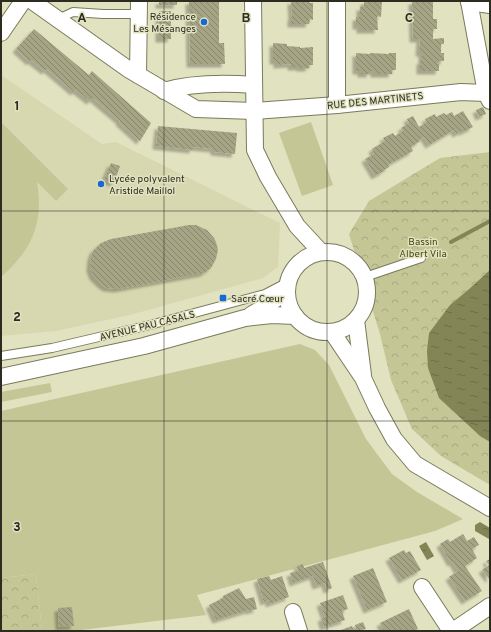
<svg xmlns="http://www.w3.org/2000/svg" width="491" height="632" font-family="Overpass,sans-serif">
<defs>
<pattern id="forest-crowns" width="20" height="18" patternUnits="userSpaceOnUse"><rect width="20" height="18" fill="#c5c695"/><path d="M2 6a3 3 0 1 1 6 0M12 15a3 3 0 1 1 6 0" fill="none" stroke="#a9aa80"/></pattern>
<pattern id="water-ripples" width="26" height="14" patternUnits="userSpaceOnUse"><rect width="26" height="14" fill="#848557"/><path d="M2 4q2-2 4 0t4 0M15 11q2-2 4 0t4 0" fill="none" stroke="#6c6d48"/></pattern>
<pattern id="building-back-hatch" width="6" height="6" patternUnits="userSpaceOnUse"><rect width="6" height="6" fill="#a5a586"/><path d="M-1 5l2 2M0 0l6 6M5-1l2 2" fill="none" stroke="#87876d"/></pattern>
<filter id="shadow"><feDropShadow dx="-3.5" dy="3.5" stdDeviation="1" flood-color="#0004"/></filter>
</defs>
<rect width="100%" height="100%" fill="#e1e2c0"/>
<polygon fill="#d7d8af" points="1,75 102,144 116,142 280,223 278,267 263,278 130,315 56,331 1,336"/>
<g fill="#c5c695">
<path d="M 1,122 L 68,189 L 56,201 L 37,182 C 44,223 32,250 1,277 Z"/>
<polygon points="311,122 333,185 302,196 279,133"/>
<polygon points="300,344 315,350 329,365 366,439 392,474 417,492 463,519 435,531 197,595 206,615 73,631 42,631 36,574 1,578 1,411"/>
<polygon points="50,383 52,392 1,402 1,392"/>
</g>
<g fill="url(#forest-crowns)">
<polygon points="490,152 490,485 441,456 412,429 391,380 380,334 349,234 369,201 440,158"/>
<polygon points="36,574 42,631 1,631 1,578"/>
</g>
<g fill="url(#water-ripples)">
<polygon points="490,270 490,442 480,436 439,398 428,368 427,351 429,333 450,305 468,290"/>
<polygon points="480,522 490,528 489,539 475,531 475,525"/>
<polygon points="426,542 434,556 427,560 419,546"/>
</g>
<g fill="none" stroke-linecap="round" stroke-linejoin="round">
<polyline stroke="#848557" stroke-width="4" points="451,242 490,221"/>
</g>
<g fill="url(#building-back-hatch)" filter="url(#shadow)">
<rect x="159" y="1" width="18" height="4"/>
<polygon points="189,1 219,1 219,43 224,43 225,64 190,64"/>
<polygon points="291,1 310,1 309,3 313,3 313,20 310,19 309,24 291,24 291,17 292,17"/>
<polygon points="364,1 382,1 381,17 377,16 378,30 360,30 360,26 356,26 356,17 360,17 360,7 364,7"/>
<polygon points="412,1 433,1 433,19 437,19 437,29 433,29 433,39 444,38 444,44 441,44 441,53 444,53 444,61 437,61 437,64 439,64 439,71 420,71 420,61 422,61 422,53 419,53 420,39 413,39"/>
<rect x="159" y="11" width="12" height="28"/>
<polygon points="34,29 89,75 92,71 151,123 140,141 119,122 120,121 93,98 90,101 76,90 74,92 47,69 45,71 31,60 30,62 16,49"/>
<polygon points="273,43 287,44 287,46 300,47 300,48 313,47 313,65 309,65 309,68 300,68 300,67 291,67 291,64 277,65 277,61 273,61"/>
<polygon points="356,53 370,54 370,53 389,54 389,53 396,53 396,70 392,70 392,74 374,74 374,71 370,71 370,74 361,74 361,71 356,71"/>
<polygon points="483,107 486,114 479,117 476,110"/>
<polygon points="463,111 473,127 463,132 462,131 456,134 454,130 429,145 424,137 419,140 420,141 411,147 413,151 388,165 389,167 384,170 384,171 375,176 365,159 374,154 372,149 385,141 383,138 393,133 395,136 403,131 401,128 409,123 407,119 413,116 419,127 427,122 425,119 435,114 436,117 444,113 446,115 452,112 454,116"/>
<polygon points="158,126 237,133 235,154 214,152 214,149 193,147 193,150 156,146"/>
<polygon points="111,163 120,166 114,183 104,180"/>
<polygon points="189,225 196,225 207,230 214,238 216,242 218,250 216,259 211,268 204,273 118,289 107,288 102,285 93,276 90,268 91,257 93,251 101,243 111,239"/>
<polygon points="463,534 467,541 474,537 479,545 472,549 477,558 465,566 482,591 465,601 449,577 458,571 453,562 451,563 440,544 448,539 450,542"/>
<polygon points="404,550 406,553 410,551 421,570 402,580 389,558"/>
<polygon points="490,559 490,580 482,570 489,565 486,561"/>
<polygon points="323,562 332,588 327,590 325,583 316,586 313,576 293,583 290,573 298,571 297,566 303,564 304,568"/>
<polygon points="373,568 387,602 367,610 353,576"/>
<polygon points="269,576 271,580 282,576 289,597 269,604 269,600 264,602 257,579"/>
<polygon points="239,588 246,599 254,597 257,609 249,611 249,610 216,620 209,605 223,598 223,596"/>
<polygon points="343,595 348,609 342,611 345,620 324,627 321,618 325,617 320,603"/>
<polygon points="72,607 74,626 59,627 58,608"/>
<polygon points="409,609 418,629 414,631 384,631 380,623"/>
<polygon points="363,622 366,629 357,631 355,625"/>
<polygon points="352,626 354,631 338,631"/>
</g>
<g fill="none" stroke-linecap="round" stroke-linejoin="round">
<g stroke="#7a7a5c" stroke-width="10">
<g id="service">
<polyline points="58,19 73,12 103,14 139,14"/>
<polyline points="365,277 421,258"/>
<polyline points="1,356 52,348 150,325 265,294 288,282"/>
</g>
</g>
<g stroke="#7a7a5c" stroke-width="18">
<g id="minor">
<polyline points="32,1 128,69 196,109 254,111 337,105 461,92 486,93"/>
<polyline points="253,1 255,150 268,177 297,226 321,252"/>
<polyline points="337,1 337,105"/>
<polyline points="469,1 486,93 490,101"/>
<polyline points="469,2 490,5"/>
<polyline points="1,33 23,1"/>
<polyline points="138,75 139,1"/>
<path d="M 164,91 C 191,83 226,83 254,85"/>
<circle cx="327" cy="292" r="40"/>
<polyline points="251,315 268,305 287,290"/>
<polyline points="356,320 363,375"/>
<polyline points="332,332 363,378 377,408 394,439 415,464 490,508"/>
<polyline points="1,377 144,346 245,318 272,315 295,316"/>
<polyline points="422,587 451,631"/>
<polyline points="293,612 299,631"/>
<polyline points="453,631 490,606"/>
</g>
</g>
<use href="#service" stroke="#fff" stroke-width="8"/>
<use href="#minor" stroke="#fff" stroke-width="16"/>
</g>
<path fill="none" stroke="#2c2c20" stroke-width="1" stroke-opacity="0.55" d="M 164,1 L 164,631M 327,1 L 327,631M 1,211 L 490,211M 1,421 L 490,421"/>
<g fill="#176ad4" stroke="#e1e2c0" stroke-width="1.5">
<circle cx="204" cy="22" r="4"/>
<circle cx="101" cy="184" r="4"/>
<rect x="219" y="294" width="8" height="8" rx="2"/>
</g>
<g text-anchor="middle" stroke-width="3" stroke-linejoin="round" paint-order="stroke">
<g font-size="10" fill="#2c2c20" stroke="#e1e2c0" text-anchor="start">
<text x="196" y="20" text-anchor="end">Résidence<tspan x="196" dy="12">Les Mésanges</tspan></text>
<text x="109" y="182">Lycée polyvalent<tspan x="109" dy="12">Aristide Maillol</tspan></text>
<text x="231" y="302">Sacré Cœur</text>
</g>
<g font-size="10" fill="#2c2c20" stroke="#e1e2c0">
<text transform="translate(375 100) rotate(-6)" y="4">RUE DES MARTINETS</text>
<text transform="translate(147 325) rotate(-14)" y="4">AVENUE PAU CASALS</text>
</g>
<g font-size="10" fill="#49490f" stroke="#e1e2c0">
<text x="423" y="245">Bassin<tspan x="423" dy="12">Albert Vila</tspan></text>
</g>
</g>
<g font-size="13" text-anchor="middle" font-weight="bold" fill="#2c2c20" stroke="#e1e2c0" stroke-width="3" stroke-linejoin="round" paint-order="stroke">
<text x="82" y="22">A</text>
<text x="246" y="22">B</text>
<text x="409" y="22">C</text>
<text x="17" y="110">1</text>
<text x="17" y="321">2</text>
<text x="17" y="531">3</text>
</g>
<rect width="491" height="632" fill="none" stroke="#2c2c20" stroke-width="4"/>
</svg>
